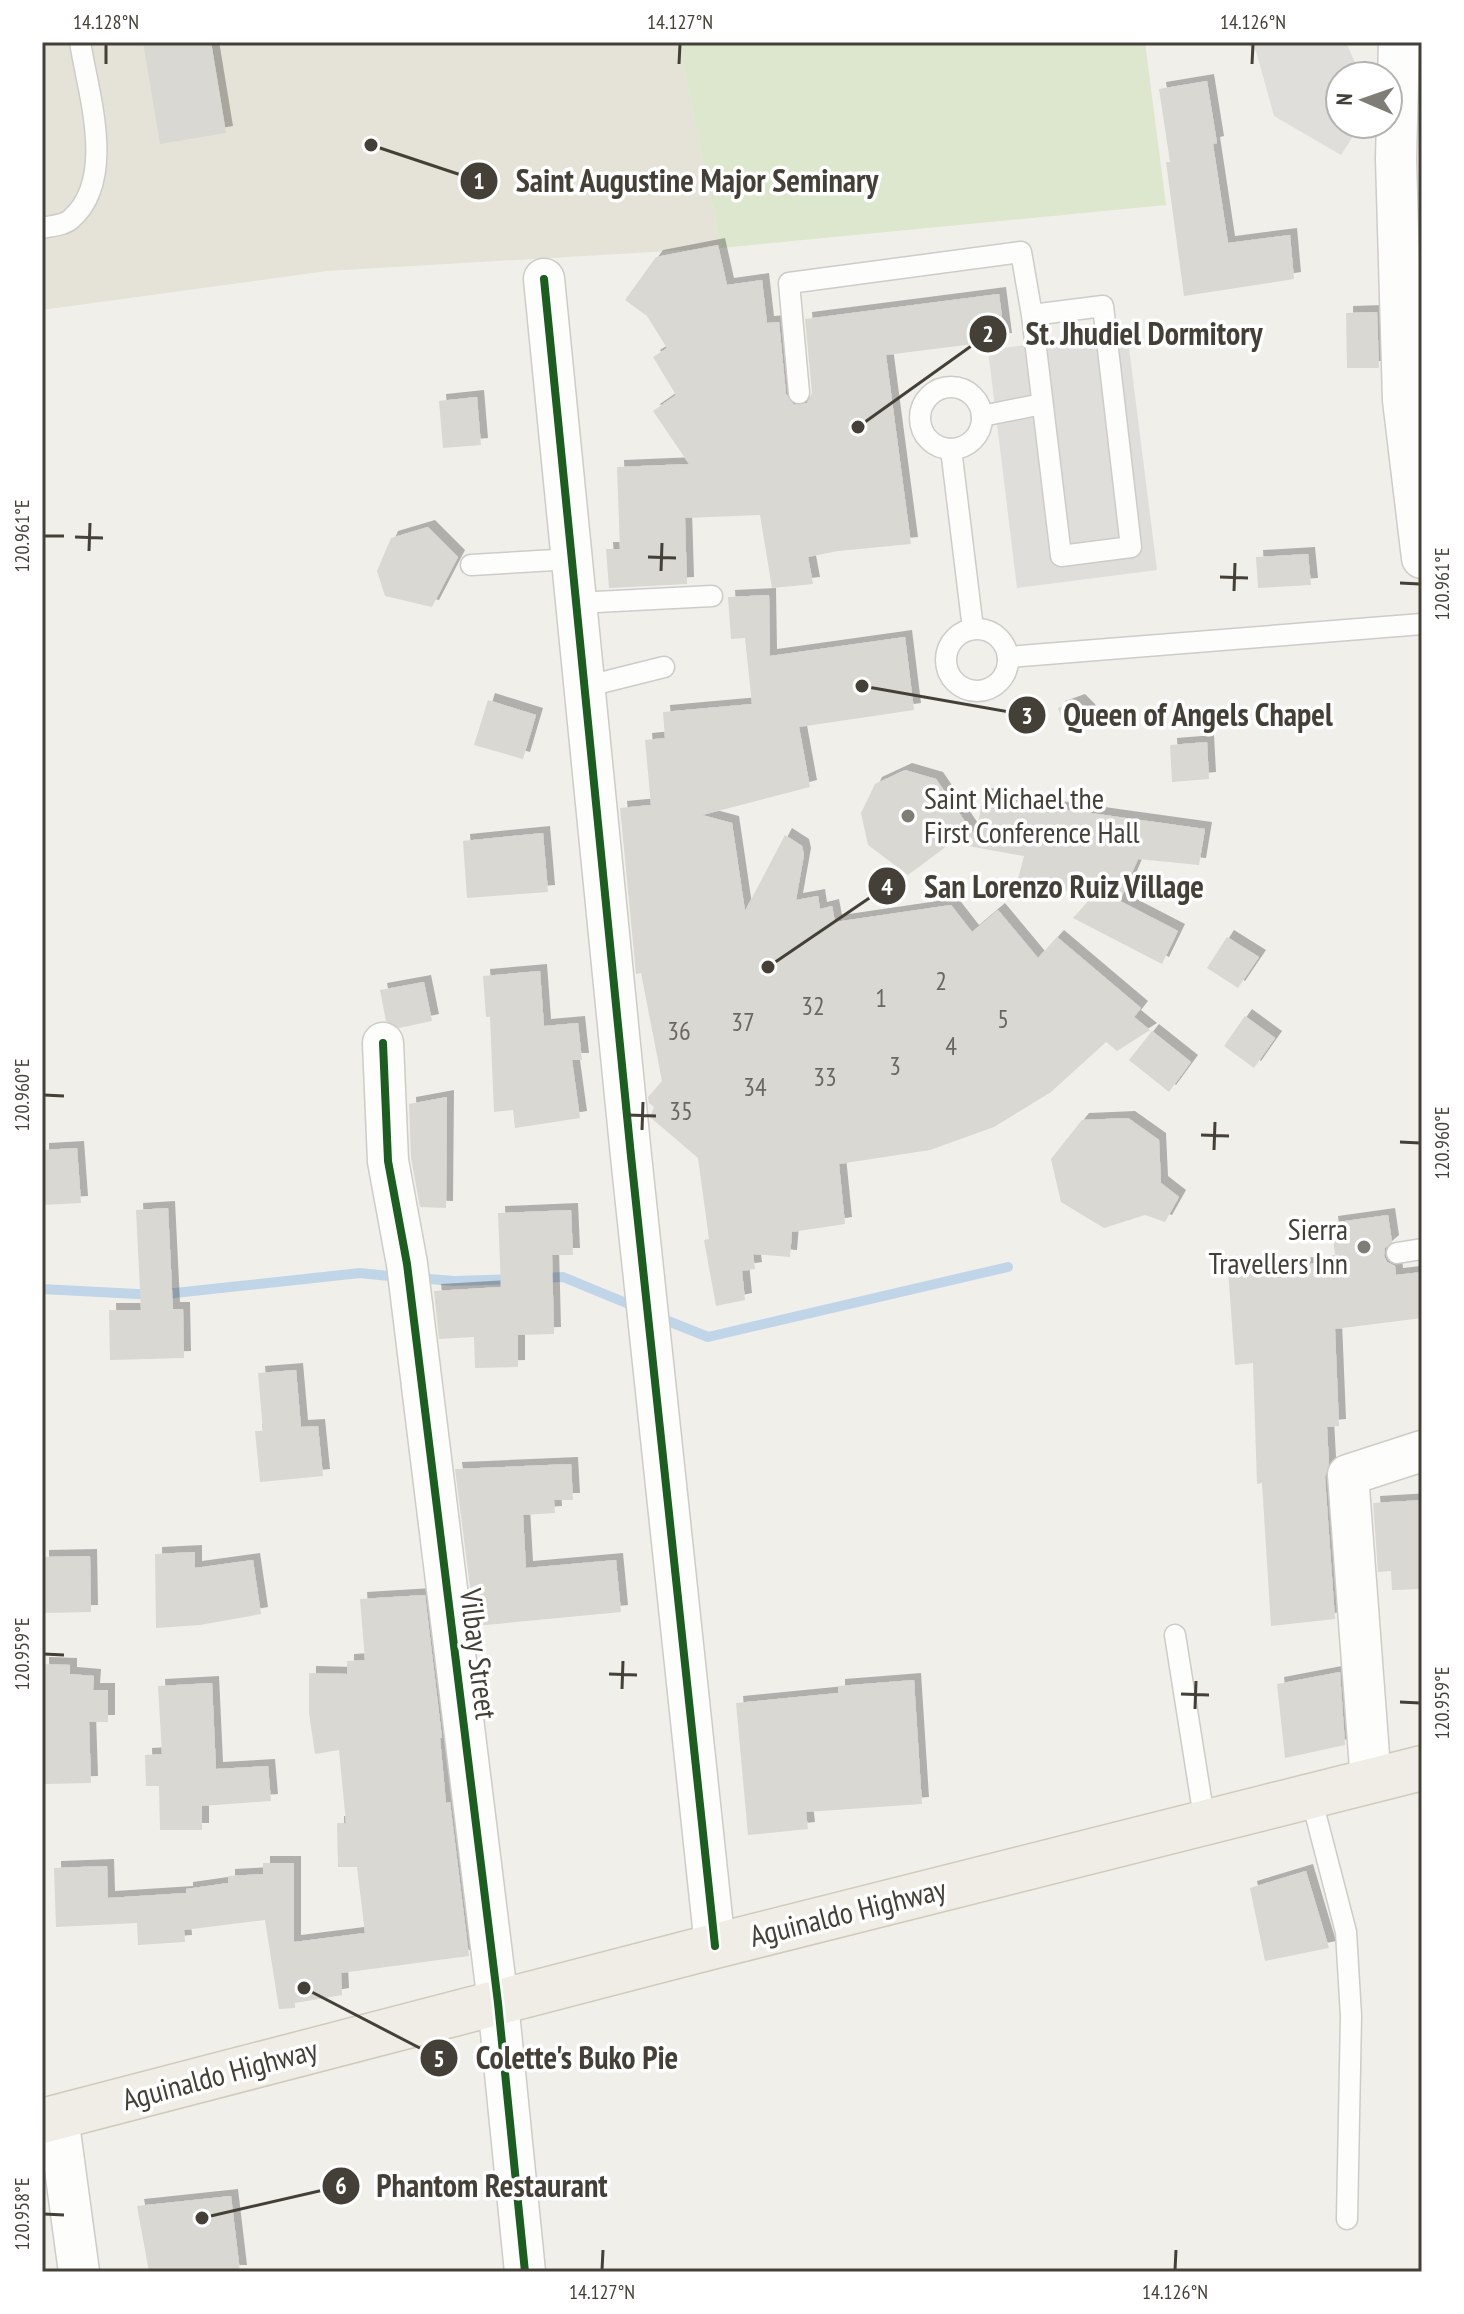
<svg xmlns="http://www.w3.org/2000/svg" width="1464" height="2314" font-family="'PT Sans Narrow',sans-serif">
<defs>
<filter id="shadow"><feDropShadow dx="7" dy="-7" stdDeviation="0" flood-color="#0004"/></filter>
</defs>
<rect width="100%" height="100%" fill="#f0efea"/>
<polygon fill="#e5e3d7" points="42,42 679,42 721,248 327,271 42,310"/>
<polygon fill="#dce7cd" points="679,42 1145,42 1166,205 721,248"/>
<g fill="#dfdeda">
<polygon points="1244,42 1346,42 1361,76 1340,76 1340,124 1361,124 1341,155 1274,116 1256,51"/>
<polygon points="1127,332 1157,570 1017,588 988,350"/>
</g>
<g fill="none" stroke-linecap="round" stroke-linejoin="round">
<g stroke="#c0d6e8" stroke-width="10">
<polyline points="418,1278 454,1281 514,1279"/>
<polyline points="542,1278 563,1277 636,1307"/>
<polyline points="42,1289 156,1295 360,1273 398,1277"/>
<polyline points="658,1317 708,1337 1008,1267"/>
</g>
</g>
<g fill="#d9d8d3" filter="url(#shadow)">
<polygon points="143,42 211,42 226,133 160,144"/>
<polygon points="1207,81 1217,143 1213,144 1228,243 1290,235 1294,279 1184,296 1166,162 1170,162 1159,89"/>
<polygon points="718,245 727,285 762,280 767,323 779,322 786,394 794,405 807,403 812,393 805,319 999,294 1005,340 886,355 911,544 838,551 808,557 813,584 772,588 760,515 685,518 687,584 609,588 606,549 620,549 617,467 689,464 653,411 676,395 653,357 667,348 647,316 625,300 656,257"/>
<polygon points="1377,312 1379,368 1347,368 1346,313"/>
<polygon points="477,397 481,445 443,448 439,401"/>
<polygon points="428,527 458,557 432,607 385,596 377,571 391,538"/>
<polygon points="1308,554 1311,585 1258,588 1256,557"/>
<polygon points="769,595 770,656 905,637 914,710 799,727 810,787 702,815 732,823 745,911 785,835 802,846 804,855 796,900 818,896 820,909 832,906 835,922 951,905 972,932 998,910 1038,958 1057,937 1141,1008 1134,1017 1150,1030 1117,1051 1106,1042 1051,1092 994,1127 930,1150 839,1164 845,1224 792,1232 790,1257 753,1254 755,1269 742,1271 745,1300 716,1306 704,1240 709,1239 698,1158 650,1117 654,1107 649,1103 648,1097 662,1081 641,973 636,974 620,808 651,805 645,740 665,738 663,712 752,704 745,638 731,639 728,597"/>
<polygon points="488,700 536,715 523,759 474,745"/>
<polygon points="1078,701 1088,711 1090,719 1080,734 1064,726 1058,708"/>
<polygon points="1207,742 1209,779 1172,782 1170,745"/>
<polygon points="905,770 936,779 975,836 984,795 1040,806 1205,829 1199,865 1138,859 1120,901 1178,931 1162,964 1073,918 1092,897 1018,879 1024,856 951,843 908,875 868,845 861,813 875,784"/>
<polygon points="543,833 548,892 467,898 463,841"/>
<polygon points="1227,937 1259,957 1238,988 1207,968"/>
<polygon points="540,971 544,1026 578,1023 582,1060 572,1060 580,1118 515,1128 513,1110 494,1112 490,1017 486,1017 483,976"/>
<polygon points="424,982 432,1021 399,1028 386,1021 380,990"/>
<polygon points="1245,1016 1275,1038 1254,1068 1224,1046"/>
<polygon points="1152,1031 1191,1062 1169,1092 1129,1060"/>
<polygon points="447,1097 446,1208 420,1207 411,1158 409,1104"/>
<polygon points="1128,1118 1159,1140 1161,1183 1179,1197 1165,1222 1145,1215 1104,1228 1061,1202 1051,1159 1082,1120"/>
<polygon points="77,1148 81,1203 42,1205 42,1150"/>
<polygon points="168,1208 173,1309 183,1309 184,1358 110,1360 109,1310 141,1310 136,1210"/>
<polygon points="571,1210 573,1255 552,1255 554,1334 518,1335 518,1367 475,1368 474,1337 439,1339 434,1291 501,1287 498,1213"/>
<polygon points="1388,1215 1392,1242 1385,1248 1384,1256 1387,1262 1395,1266 1396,1275 1422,1272 1422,1318 1335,1329 1339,1426 1327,1427 1329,1464 1325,1477 1335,1619 1271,1626 1262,1483 1257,1484 1253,1363 1235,1365 1228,1270 1336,1262 1331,1223"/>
<polygon points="296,1370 301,1427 318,1426 323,1476 260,1482 255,1431 263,1431 258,1373"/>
<polygon points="571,1464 573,1500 554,1500 555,1513 523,1515 526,1568 616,1560 621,1612 475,1626 455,1469"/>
<polygon points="1422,1500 1422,1589 1392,1590 1391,1571 1378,1572 1373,1503"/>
<polygon points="195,1552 195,1568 253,1560 261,1614 200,1625 156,1628 155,1554"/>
<polygon points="90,1556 91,1612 42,1613 42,1557"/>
<polygon points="425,1595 442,1738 440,1738 446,1803 450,1802 469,1956 341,1973 342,1995 295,2003 295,2008 279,2009 265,1920 184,1930 185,1942 138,1945 137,1923 56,1927 54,1868 107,1866 108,1898 186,1893 186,1889 228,1883 228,1876 263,1874 263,1863 294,1863 294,1942 365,1933 357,1867 338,1867 337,1823 346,1823 339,1750 315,1754 309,1713 309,1673 347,1674 347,1661 365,1660 360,1599"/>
<polygon points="42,1664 70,1665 70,1674 94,1676 93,1690 108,1690 108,1722 89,1722 91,1783 45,1784"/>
<polygon points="1340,1672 1345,1745 1285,1758 1277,1684"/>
<polygon points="914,1680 922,1804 806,1812 808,1829 748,1835 736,1703 838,1693 838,1686"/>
<polygon points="212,1683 216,1769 268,1766 271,1801 202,1806 202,1830 160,1830 159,1786 146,1786 145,1755 162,1754 158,1686"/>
<polygon points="1306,1871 1329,1948 1265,1961 1250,1888"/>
<polygon points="231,2196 240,2272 149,2272 137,2206"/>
</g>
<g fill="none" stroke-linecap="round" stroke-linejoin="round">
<g stroke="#ceccc8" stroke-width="23">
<g id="service">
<path d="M 42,228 C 51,226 65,225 71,219 C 117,179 88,93 80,42"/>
<circle cx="951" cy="418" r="31"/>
<polyline points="799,393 789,283 1021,252 1032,315 1061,556 1131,547 1103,306 1032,315"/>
<polyline points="982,416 1042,404"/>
<polyline points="951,449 973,629"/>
<polyline points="471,565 572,559"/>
<polyline points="577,603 712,596"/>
<circle cx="977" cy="660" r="31"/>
<polyline points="1008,657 1422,624"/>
<polyline points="584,687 664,667"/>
<polyline points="1397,1253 1422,1249"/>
<polyline points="1175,1635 1205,1824"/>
<polyline points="1311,1797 1346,1932 1351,2016 1347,2219"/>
</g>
</g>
<g stroke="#ceccc8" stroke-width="43">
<g id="minor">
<polyline points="1399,42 1396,159 1403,400 1422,558"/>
<polyline points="544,279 631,1156 715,1946"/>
<polyline points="383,1043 388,1161 407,1264 498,2003 525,2272"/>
<polyline points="1371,1782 1348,1475 1422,1451"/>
<polyline points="58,2117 79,2272"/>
</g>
</g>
<g stroke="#d0cbba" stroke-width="47">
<polyline id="primary" points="42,2121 715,1946 1422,1768"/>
</g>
<use href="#service" stroke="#fdfdfc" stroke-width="20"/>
<use href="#minor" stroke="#fdfdfc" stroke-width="40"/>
<use href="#primary" stroke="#efede5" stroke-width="44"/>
<g stroke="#fff" stroke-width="13">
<g id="cycleway">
<polyline points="544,279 631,1156 715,1946"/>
<polyline points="383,1043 388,1161 407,1264 498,2003 525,2272"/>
</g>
</g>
<use href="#cycleway" stroke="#1b5e20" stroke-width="8"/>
</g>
<path fill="none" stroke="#444038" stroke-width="3" d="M 106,64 L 106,44M 679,64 L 680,44M 1252,64 L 1253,44M 44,536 L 64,536M 75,537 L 103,538M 89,551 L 90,523M 648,557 L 676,558M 661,571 L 662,543M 1220,577 L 1248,578M 1400,583 L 1420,584M 1234,591 L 1235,563M 44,1095 L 64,1096M 628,1115 L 656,1116M 642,1130 L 643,1102M 1201,1135 L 1229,1136M 1400,1142 L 1420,1143M 1214,1150 L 1215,1122M 44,1654 L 64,1655M 609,1674 L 637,1675M 622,1689 L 623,1661M 1181,1694 L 1209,1695M 1400,1702 L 1420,1703M 1195,1709 L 1196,1681M 44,2214 L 64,2215M 602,2270 L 603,2250M 1175,2270 L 1176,2250"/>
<g fill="#807d76" stroke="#fff" stroke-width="3">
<circle cx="908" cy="816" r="8"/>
<circle cx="1364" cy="1247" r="8"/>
</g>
<g text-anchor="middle" stroke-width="7" stroke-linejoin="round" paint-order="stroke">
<g font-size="26" fill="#6a6760">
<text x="941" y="990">2</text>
<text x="881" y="1007">1</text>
<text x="813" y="1015">32</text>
<text x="1003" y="1028">5</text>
<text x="743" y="1031">37</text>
<text x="679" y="1040">36</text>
<text x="951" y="1055">4</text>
<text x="895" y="1075">3</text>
<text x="825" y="1086">33</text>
<text x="755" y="1096">34</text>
<text x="681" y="1120">35</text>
</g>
<g font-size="30" fill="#444038" stroke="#fff" text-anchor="start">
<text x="924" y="809">Saint Michael the<tspan x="924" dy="34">First Conference Hall</tspan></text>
<text x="1348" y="1240" text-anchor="end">Sierra<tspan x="1348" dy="34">Travellers Inn</tspan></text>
</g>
<g font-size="30" fill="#444038" stroke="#fff">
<text transform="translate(478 1654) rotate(83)" y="10">Vilbay Street</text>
<text transform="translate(848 1913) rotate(-14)" y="10">Aguinaldo Highway</text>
<text transform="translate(220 2075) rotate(-15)" y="10">Aguinaldo Highway</text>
</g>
</g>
<path fill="none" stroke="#444038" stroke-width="3" d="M371 145L479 181M858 427L988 334M862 686L1027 715M768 967L887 886M304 1988L439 2058M202 2218L341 2186"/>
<g fill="#444038" stroke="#fff" stroke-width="3">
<circle cx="371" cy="145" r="8"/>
<circle cx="858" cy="427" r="8"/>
<circle cx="862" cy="686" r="8"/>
<circle cx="768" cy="967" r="8"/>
<circle cx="304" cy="1988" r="8"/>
<circle cx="202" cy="2218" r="8"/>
<circle cx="479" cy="181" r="20"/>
<circle cx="988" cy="334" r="20"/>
<circle cx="1027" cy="715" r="20"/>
<circle cx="887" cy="886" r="20"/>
<circle cx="439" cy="2058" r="20"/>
<circle cx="341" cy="2186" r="20"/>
</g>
<g font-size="24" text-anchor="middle" font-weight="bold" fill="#fff">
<text x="479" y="189">1</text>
<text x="988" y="342">2</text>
<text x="1027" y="724">3</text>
<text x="887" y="895">4</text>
<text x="439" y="2067">5</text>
<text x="341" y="2194">6</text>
</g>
<g font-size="32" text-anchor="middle" font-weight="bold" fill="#444038" stroke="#fff" stroke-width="7" stroke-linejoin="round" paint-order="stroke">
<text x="697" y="192">Saint Augustine Major Seminary</text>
<text x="1144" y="345">St. Jhudiel Dormitory</text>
<text x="1198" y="726">Queen of Angels Chapel</text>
<text x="1064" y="898">San Lorenzo Ruiz Village</text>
<text x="577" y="2069">Colette's Buko Pie</text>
<text x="492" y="2197">Phantom Restaurant</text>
</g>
<rect width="1464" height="2314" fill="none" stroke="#ffffff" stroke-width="88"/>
<g transform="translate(1364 100) rotate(272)"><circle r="38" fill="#ffffff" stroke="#b4b3af" stroke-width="2"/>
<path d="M0-6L14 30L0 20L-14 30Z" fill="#807d76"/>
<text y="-12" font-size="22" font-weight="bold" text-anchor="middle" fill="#444038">N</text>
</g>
<rect x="44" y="44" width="1376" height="2226" fill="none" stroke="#444038" stroke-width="3"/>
<g font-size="20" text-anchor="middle" fill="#444038">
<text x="106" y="29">14.128°N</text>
<text x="680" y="29">14.127°N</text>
<text x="1253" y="29">14.126°N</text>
<text transform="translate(22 536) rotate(-90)" y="7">120.961°E</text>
<text transform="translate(1442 584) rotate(-90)" y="7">120.961°E</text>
<text transform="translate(22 1095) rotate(-90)" y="7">120.960°E</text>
<text transform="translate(1442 1143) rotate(-90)" y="7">120.960°E</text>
<text transform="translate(22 1654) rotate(-90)" y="7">120.959°E</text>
<text transform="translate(1442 1703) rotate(-90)" y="7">120.959°E</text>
<text transform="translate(22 2214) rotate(-90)" y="7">120.958°E</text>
<text x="602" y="2299">14.127°N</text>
<text x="1175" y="2299">14.126°N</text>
</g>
</svg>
